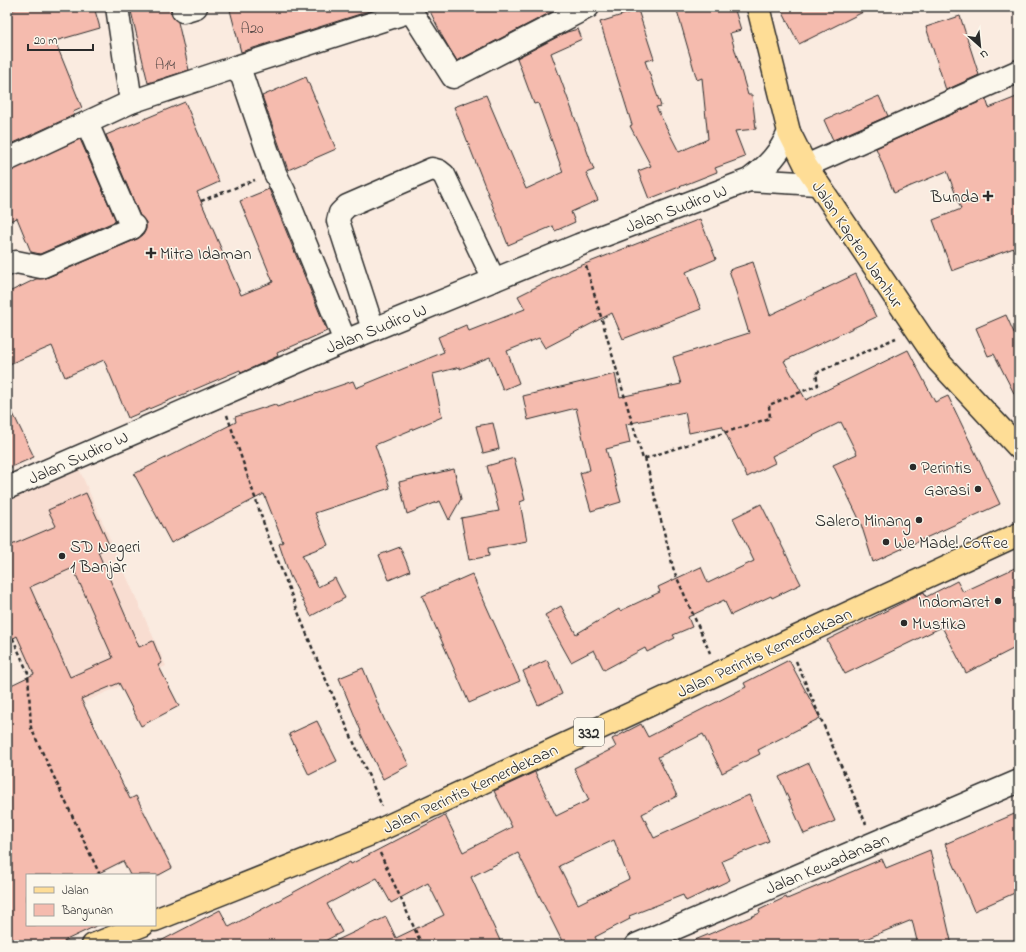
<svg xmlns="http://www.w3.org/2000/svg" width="1026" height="952" font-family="'Indie Flower',sans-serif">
<rect width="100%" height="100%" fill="#faebe0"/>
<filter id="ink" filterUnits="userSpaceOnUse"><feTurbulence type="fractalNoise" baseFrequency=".025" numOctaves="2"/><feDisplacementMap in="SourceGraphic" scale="8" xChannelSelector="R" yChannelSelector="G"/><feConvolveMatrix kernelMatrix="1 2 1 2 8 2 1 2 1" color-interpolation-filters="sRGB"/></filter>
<g filter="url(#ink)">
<polygon fill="#f8ddd1" points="76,462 166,666 50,717 7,619 7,493"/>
<g fill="#f5bbae" stroke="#2b2b2b" fill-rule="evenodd">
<polygon points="20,7 94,7 100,28 55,41 82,108 73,112 74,115 7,146 7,12"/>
<polygon points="130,7 170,7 172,16 178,22 189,70 148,83"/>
<polygon points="241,7 382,7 241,52 230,10"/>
<polygon points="428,7 561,7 457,61 442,36"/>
<polygon points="676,7 734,7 741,30 730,33 748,95 752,95 756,129 735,131 745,157 715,168 717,172 649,199 638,171 651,166 630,126 632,125 600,22 638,10 654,59 645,61 661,106 656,107 679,152 708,139 702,78 697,80"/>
<polygon points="780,7 873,7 799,44"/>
<polygon points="960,16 979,75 946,90 926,27"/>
<polygon points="578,29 582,39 551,53 594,170 586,173 598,200 571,212 575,222 555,231 553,226 508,245 454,107 486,95 526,189 563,172 538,103 534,104 517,58 567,32"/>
<polygon points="306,77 336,149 288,170 262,96"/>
<polygon points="879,96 888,116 833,140 824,120"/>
<polygon points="1019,96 1019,246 952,271 933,220 961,209 947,171 894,193 876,148 986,99 989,108"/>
<polygon points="185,102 219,182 197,192 241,295 273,282 240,201 269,189 327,331 277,353 278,356 241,373 240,370 128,418 104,360 65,377 52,346 7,365 7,293 36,279 46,278 137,239 143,235 146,229 146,222 140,216 106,135"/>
<polygon points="80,139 116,221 40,254 31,252 17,218 7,222 7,172"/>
<polygon points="700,219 716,259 686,272 701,309 623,339 612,313 545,348 539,338 507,351 519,383 503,390 490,357 460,369 460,367 433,374 442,417 375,445 390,488 315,513 328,545 302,555 318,587 335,578 345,598 311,616 290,576 279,544 283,542 264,494 171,543 134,474 236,422 235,417 275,404 277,407 353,381 356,388 444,352 438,337 466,325 469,331 525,309 518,296 572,269"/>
<polygon points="753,262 770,315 856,274 876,317 784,361 806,400 908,350 935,402 948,396 1000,504 873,562 860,521 833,465 857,454 841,422 772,456 775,463 747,477 722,426 689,433 685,412 626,424 630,443 606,449 621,502 591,511 580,473 590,470 576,408 528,420 523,396 615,374 620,397 681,384 673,357 749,333 729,270"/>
<polygon points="1006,315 1019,344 1019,403 994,354 988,356 976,328"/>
<polygon points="7,401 34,457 7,469"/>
<polygon points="493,423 499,449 483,453 476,426"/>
<polygon points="514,458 525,500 520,502 527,541 488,548 489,556 469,560 461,518 499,511 487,466"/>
<polygon points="454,469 461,499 449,520 440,501 407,514 399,482"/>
<path d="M 86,493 L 110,547 L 98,552 L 139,647 L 153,641 L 162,663 L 158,665 L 179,706 L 141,726 L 119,683 L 81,699 L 130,799 L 136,796 L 172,868 L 159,875 L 130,875 L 123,861 L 95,875 L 27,875 L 27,925 L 98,925 L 64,941 L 66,945 L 7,945 L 7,687 L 34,674 L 17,636 L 7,642 L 7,547 L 56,526 L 48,510 ZM 73,568 L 113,658 L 70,677 L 30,587 Z"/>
<polygon points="761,504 801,584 772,598 771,596 731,615 724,600 688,617 692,627 673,635 675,638 647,652 645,648 604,670 594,650 571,662 545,615 561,606 576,634 619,609 620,611 660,592 658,587 701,567 708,583 754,561 733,518"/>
<polygon points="400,547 410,571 389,580 379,555"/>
<polygon points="1019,566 1019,646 966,673 942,627 845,674 827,640 924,592 926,597 957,581 963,592"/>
<polygon points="472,574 520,681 469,703 422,596"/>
<polygon points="547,660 562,694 538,705 523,671"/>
<path d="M 789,660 L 820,718 L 758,750 L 760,754 L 722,773 L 703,734 L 658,757 L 677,796 L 642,814 L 654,838 L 749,795 L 769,841 L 722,861 L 730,880 L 686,901 L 683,895 L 629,916 L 630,919 L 595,937 L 599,945 L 564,945 L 518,853 L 471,877 L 502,945 L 327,945 L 386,917 L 396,938 L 444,915 L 428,883 L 391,903 L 377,878 L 327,904 L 342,932 L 317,945 L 153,945 L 220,910 L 229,927 L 350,862 L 351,864 L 445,815 L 463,852 L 512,827 L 494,791 L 535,772 L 556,816 L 589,800 L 574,768 L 616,747 L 612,739 L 641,724 L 648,737 L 746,687 L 744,683 ZM 614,840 L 629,879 L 578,904 L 559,866 Z"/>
<polygon points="363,668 384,719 409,765 383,779 360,732 361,731 339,678"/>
<polygon points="317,721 337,761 309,775 289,734"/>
<polygon points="809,763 835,821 804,834 779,777"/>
<polygon points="1019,812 1019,891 974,911 945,844"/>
<polygon points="930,850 952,945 918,945 912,920 851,945 823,945 820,938 805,945 683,945 760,913 759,910 786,897 787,899 882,859 886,868"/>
</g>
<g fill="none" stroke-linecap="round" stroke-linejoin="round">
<g stroke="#2b2b2b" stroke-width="25">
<g id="minor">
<polyline points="117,7 131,102"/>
<polyline points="183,7 183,11 196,7"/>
<polyline points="233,68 411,11 453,77 588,7"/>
<polyline points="87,123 132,228 134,226"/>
<polyline points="7,160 131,102 233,68 242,76 275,173 284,191 345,341"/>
<polyline points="806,166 1019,71"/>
<polyline points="749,180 817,184"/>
<polyline points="7,265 16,262 41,267 132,228"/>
<polyline points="373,329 338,221 340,213 347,206 432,169 439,171 444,175 494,280"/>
<path d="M 7,488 L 345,341 L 579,245 L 749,180 C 768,166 780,153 789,132"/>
<polyline points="636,945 1019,781"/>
</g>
</g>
<g stroke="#2b2b2b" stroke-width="25">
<g id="major">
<polyline points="758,7 789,132 806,166 938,361 1019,448"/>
<polyline points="155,920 371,834 1019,534"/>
<polyline points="93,945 143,925"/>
</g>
</g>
<g stroke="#2b2b2b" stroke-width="2.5" stroke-dasharray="4 3" stroke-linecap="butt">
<polyline points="201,201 255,180"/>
<polyline points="586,266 643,459 770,418 769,405 818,385 816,373 896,338"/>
<polyline points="227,415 267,533 315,655 382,806"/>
<polyline points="645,458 674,571 710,653"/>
<polyline points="7,625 28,673 31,728 100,875"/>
<polyline points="796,661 866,824"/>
<polyline points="380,853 422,945"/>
</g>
<use href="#minor" stroke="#fbf7ec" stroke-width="22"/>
<use href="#major" stroke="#fedd96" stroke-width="22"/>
</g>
</g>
<g fill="#2b2b2b" stroke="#fbf7ec" stroke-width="1.5">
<path d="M986 190h4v4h4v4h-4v4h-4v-4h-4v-4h4z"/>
<path d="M149 247h4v4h4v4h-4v4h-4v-4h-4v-4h4z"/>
<circle cx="913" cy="467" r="4"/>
<circle cx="978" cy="489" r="4"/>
<circle cx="919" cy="520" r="4"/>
<circle cx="886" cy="542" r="4"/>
<circle cx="62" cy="556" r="4"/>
<circle cx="998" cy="601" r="4"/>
<circle cx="904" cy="623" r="4"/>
</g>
<g text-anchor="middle" stroke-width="3" stroke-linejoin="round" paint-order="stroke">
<g font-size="15" fill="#5e4f4c">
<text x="252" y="33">A20</text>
<text x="165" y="69">A14</text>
</g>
<rect fill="#fbf7ec" stroke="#696865" stroke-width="1" x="574" y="718" width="30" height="28" rx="3"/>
<g font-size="16" font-weight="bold" fill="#2b2b2b">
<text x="589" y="738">332</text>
</g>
<g font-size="17" fill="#2b2b2b" stroke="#fbf7ec" text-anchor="start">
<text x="979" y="202" text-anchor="end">Bunda</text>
<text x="160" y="259">Mitra Idaman</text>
<text x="921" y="473">Perintis</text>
<text x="970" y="495" text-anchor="end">Garasi</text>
<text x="911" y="526" text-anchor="end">Salero Minang</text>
<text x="894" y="548">We Made! Coffee</text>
<text x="70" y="552">SD Negeri<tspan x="70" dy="20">1 Banjar</tspan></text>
<text x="990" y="607" text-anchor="end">Indomaret</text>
<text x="912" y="629">Mustika</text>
</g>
<g font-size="17" fill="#2b2b2b" stroke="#fbf7ec">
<text transform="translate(676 208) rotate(-21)" y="6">Jalan Sudiro W</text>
<text transform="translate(858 244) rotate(56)" y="6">Jalan Kapten Jamhur</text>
<text transform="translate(376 328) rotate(-22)" y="6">Jalan Sudiro W</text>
<text transform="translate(78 457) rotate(-24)" y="6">Jalan Sudiro W</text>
<text transform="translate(764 652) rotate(-25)" y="6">Jalan Perintis Kemerdekaan</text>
<text transform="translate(470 788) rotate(-25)" y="6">Jalan Perintis Kemerdekaan</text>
<text transform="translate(827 863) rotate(-23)" y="6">Jalan Kewadanaan</text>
</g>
</g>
<rect width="1026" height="952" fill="none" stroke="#fbf7ec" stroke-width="24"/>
<rect x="12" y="12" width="1002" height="928" fill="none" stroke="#2b2b2b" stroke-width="1.5" filter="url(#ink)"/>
<rect x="26" y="874" width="130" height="52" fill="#fbf7ec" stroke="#a8a59f"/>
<rect x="34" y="887" width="20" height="6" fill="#fedd96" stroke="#a8a59f"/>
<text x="62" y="894" font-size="12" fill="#2b2b2b">Jalan</text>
<rect x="34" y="904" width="20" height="12" fill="#f5bbae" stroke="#a8a59f"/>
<text x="62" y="914" font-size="12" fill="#2b2b2b">Bangunan</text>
<g transform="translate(980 46) rotate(153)" stroke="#fbf7ec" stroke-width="3" paint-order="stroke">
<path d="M0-3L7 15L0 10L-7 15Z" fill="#2b2b2b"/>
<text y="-6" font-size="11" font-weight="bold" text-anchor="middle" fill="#2b2b2b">U</text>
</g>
<path d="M28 44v6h65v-6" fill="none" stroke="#2b2b2b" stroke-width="2"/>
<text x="34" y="44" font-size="12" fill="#2b2b2b" stroke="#fbf7ec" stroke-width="3" paint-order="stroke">20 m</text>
</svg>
